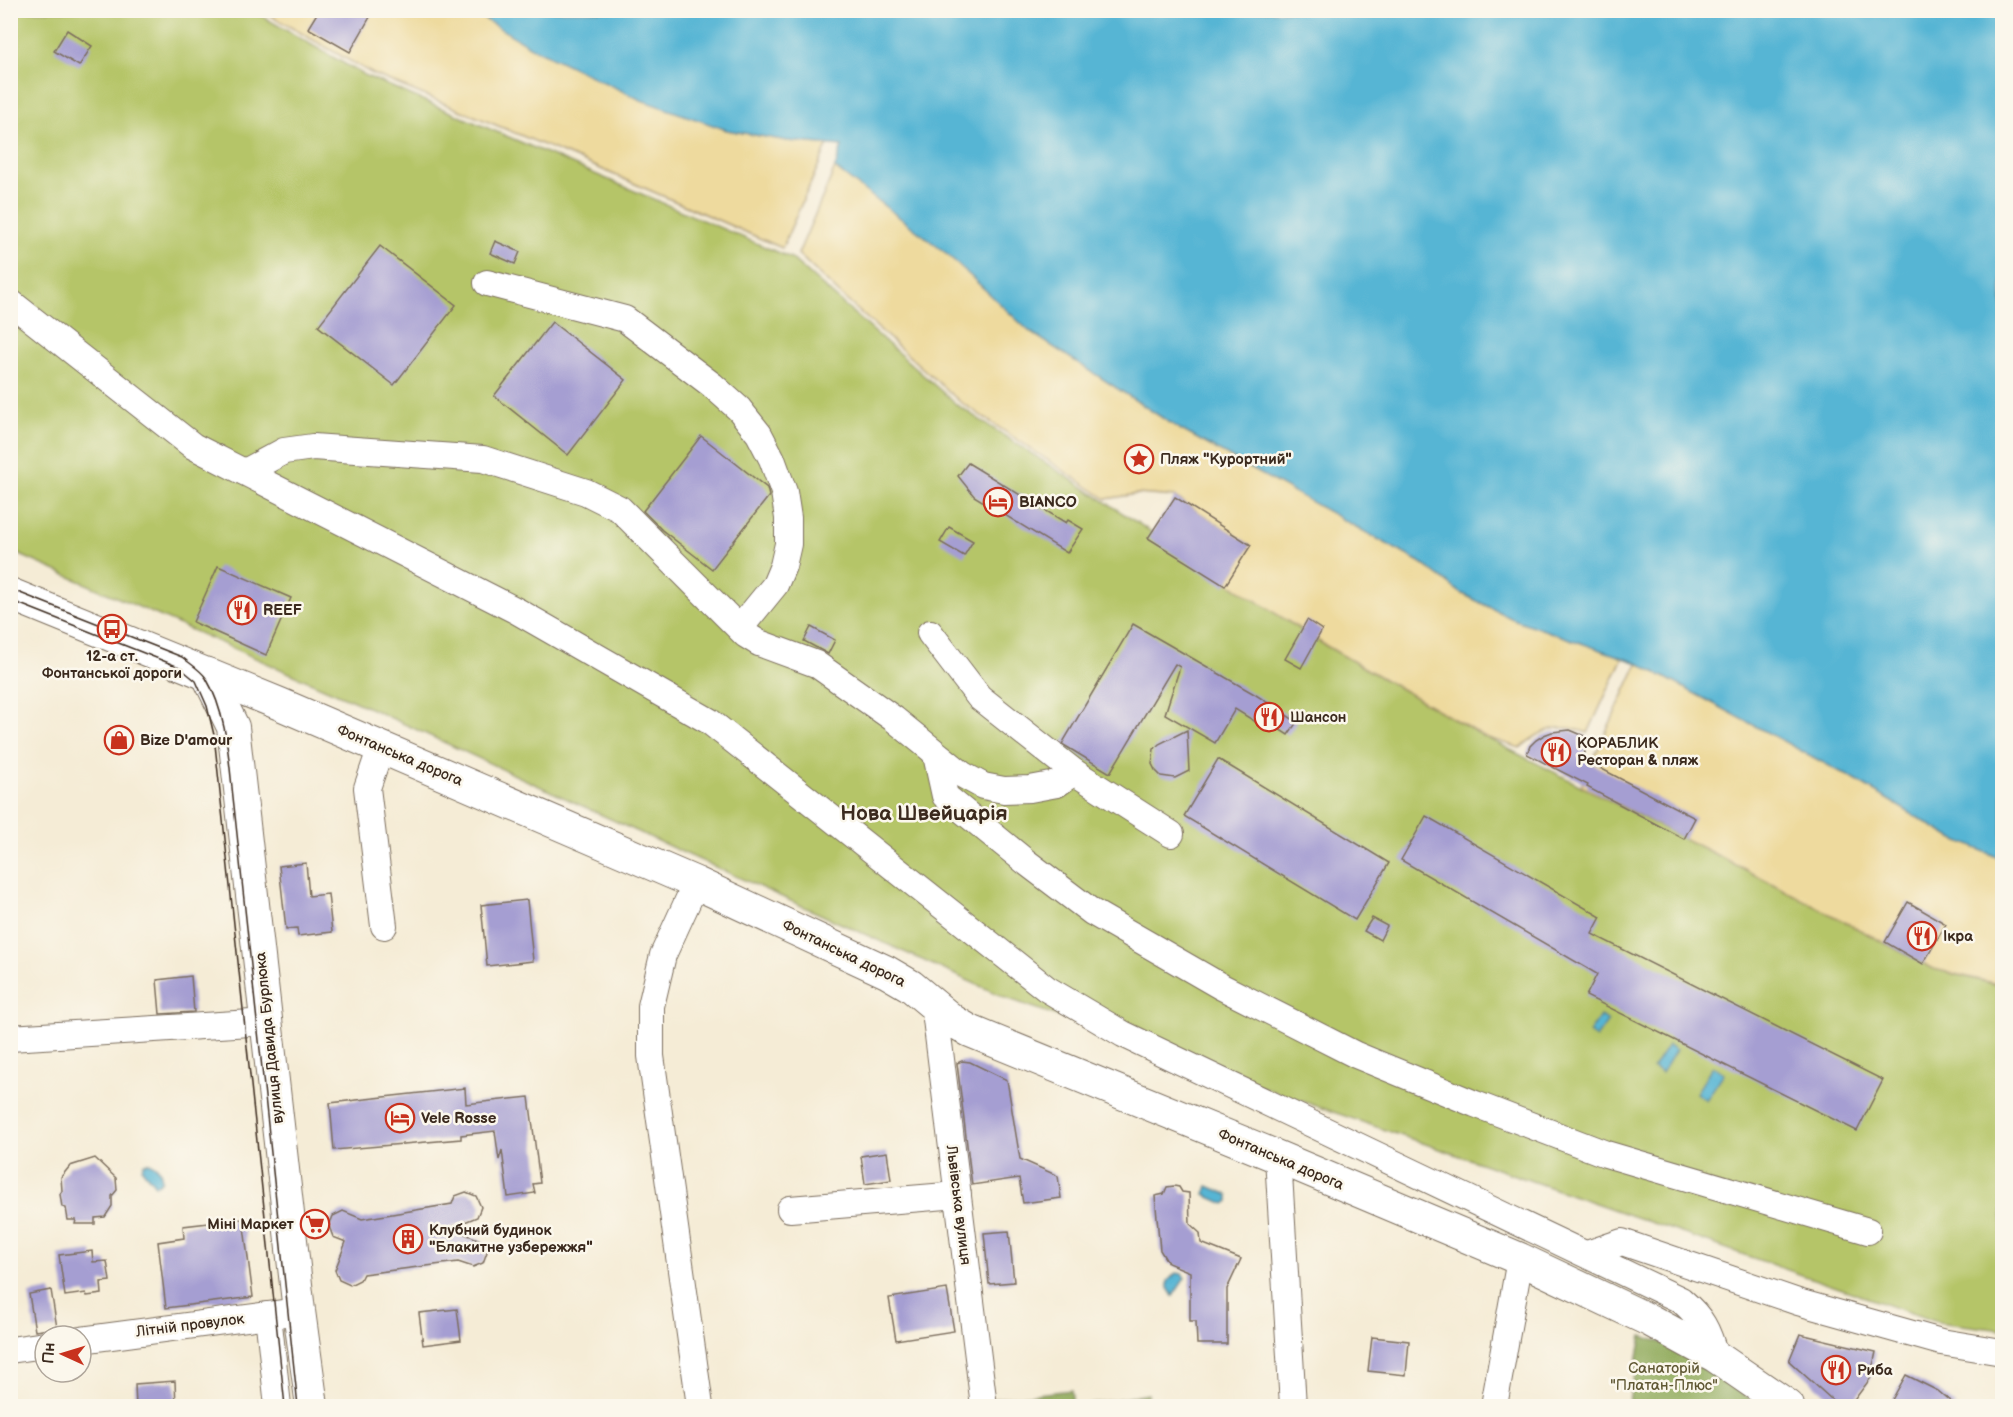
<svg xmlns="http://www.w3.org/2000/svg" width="2013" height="1417" font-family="'Balsamiq Sans',sans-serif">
<rect width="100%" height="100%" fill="#fbf7ec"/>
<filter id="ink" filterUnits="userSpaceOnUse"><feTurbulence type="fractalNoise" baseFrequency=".0167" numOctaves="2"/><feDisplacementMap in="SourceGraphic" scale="12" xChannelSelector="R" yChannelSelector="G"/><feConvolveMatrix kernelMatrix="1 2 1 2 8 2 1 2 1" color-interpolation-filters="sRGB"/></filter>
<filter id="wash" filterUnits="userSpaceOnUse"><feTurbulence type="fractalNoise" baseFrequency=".008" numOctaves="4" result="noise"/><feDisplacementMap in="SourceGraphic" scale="24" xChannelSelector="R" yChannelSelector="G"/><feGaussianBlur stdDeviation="1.35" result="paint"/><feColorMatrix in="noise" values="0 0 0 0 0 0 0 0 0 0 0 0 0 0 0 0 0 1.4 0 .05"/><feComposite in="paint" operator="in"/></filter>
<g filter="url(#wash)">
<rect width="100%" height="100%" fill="#f5ecd6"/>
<polygon fill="#b5c568" stroke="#787843" stroke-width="1.5" points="11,11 253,11 364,75 791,258 957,405 1323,644 1485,737 1756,875 1934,969 2002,986 2002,1330 1937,1322 1009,999 682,852 374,710 11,551"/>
<g fill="#90aa5c" stroke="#666a3d" stroke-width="1.5">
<polygon points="1642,1336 1670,1345 1761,1406 1628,1406"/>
<polygon points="1071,1390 1073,1406 995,1406 994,1399"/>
<polygon points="1148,1394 1150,1406 1079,1406"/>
</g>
<g fill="#eeda9e" stroke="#94825e" stroke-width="1.5">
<polygon points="262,11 471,11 548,55 727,130 788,141 828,144 782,248 585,162 373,74"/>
<path d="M 835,168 L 946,253 L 1029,331 L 1178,428 L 1423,564 L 1461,593 L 1513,619 L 1623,657 L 1588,733 C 1560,722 1542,729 1520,748 L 1485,737 L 1323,644 L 1227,582 L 1250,545 L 1175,497 L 1137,494 L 1106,499 L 959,401 L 843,297 L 798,254 Z"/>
<polygon points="1638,663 1852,778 1950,837 2002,859 2002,985 1934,969 1756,875 1581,786"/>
</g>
<g fill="#56b5d4" stroke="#487079" stroke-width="1.5">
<polygon points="471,11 2002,11 2002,859 1950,837 1852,778 1638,663 1513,619 1461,593 1423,564 1178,428 1029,331 946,253 835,168 842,146 788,141 727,130 641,100 531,47"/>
<polygon points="1600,1016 1608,1021 1596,1038 1589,1033"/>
<polygon points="1668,1045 1676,1050 1662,1073 1653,1068"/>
<polygon points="1713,1066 1724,1073 1706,1100 1696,1093"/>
<path d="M 147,1162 C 157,1164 161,1170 162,1180 L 159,1184 L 155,1185 L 142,1169 L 143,1164 Z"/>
<polygon points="1208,1186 1229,1195 1229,1201 1225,1204 1205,1195"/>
<polygon points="1176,1273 1182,1274 1185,1278 1173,1296 1168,1288 1168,1281"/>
</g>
<g id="blocks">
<g fill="#a59ed2">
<polygon points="319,10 374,10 350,52 308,28"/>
<polygon points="67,30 92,46 79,66 54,51"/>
<polygon points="495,241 520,252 515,264 490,253"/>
<polygon points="380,246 456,305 394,385 318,326"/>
<polygon points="552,322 626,380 568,455 494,396"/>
<polygon points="701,436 767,488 769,496 712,569 662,530 643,511"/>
<polygon points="968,463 1066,523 1068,520 1083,529 1067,553 974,496 958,476"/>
<polygon points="1175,497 1251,545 1225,586 1148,538"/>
<polygon points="949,527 973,541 964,556 940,542"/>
<polygon points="218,566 291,598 266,655 193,622"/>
<polygon points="1307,620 1322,630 1301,668 1285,659"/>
<polygon points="1133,624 1256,695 1297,722 1288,735 1265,720 1262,726 1235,709 1215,743 1165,714 1180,667 1175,664 1110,773 1067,747 1062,744"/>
<polygon points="811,627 835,640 828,654 804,641"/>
<polygon points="1187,730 1189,771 1175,778 1161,776 1155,770 1152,764 1154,749 1159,744"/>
<polygon points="1570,730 1589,738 1583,759 1695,818 1684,839 1587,787 1588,785 1527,754 1530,746 1536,740 1544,735 1552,732"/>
<polygon points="1218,759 1389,863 1355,920 1184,816"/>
<polygon points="1426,816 1601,917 1592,934 1883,1080 1857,1131 1586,996 1597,974 1401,860"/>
<polygon points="306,863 309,896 328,894 332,932 298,936 297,928 286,929 279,866"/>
<polygon points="527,900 533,961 487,966 481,905"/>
<polygon points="1908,902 1946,924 1923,964 1885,942"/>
<polygon points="1372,918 1387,926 1380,940 1364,931"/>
<polygon points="191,976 194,1012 160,1014 157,980"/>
<polygon points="962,1061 970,1062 1007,1080 1020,1159 1058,1176 1061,1198 1023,1203 1019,1178 972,1185 957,1063"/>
<polygon points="465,1088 466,1104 529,1097 540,1183 533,1184 535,1193 508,1197 502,1150 499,1160 495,1131 461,1135 461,1139 334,1150 330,1103"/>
<polygon points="887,1152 891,1180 865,1184 861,1156"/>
<polygon points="95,1158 116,1178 117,1190 112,1196 112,1206 105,1217 95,1218 95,1224 75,1224 76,1220 68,1220 66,1208 62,1207 60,1194 62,1191 61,1177 70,1166"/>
<polygon points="1174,1186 1179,1187 1182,1192 1189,1193 1190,1224 1200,1233 1201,1243 1241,1259 1227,1289 1227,1344 1197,1344 1196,1321 1190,1321 1190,1272 1168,1263 1160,1250 1155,1196 1164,1194 1167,1187"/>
<polygon points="466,1192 476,1196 481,1207 477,1217 450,1228 483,1241 487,1252 483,1263 473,1267 458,1262 363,1274 360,1280 350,1285 339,1280 335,1270 346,1242 333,1237 329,1226 333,1216 343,1211 362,1219 452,1204 455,1196"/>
<polygon points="243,1219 253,1297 166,1308 158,1242 184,1238 183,1226"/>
<polygon points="1009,1231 1014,1282 989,1284 984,1233"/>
<polygon points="92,1251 93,1262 107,1261 110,1281 101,1282 102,1294 87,1296 86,1293 65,1296 59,1255"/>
<polygon points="947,1289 954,1331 896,1340 889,1298"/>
<polygon points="51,1290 57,1328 35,1331 29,1294"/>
<polygon points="457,1309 461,1340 423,1345 419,1313"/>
<polygon points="1800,1334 1876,1352 1870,1379 1849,1407 1840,1407 1789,1361"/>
<polygon points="1372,1337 1409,1341 1406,1375 1368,1371"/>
<polygon points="1906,1375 1938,1391 1957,1407 1888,1407"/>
<polygon points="175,1381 176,1407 136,1407 135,1384"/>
</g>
</g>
</g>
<g filter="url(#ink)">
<use href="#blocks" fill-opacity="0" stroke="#7c6e5e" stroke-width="1.5"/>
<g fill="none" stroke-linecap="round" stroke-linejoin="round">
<g stroke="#7c6e5e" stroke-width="28">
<g id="minor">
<polyline points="487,283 625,319 712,385 739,409 759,434 772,459 784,492 788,518 788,544 783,566 775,585 740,628"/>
<path d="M 10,302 L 193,446 L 517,611 L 709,721 L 1047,989 L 1123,1034 L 1681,1300 C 1702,1318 1708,1330 1715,1356"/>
<polyline points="245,472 284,451 313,447 483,459 586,492 620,509 746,635 759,643 816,664 894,719 963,775 983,786 1004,790 1030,789 1057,784 1074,772 1171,834"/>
<polyline points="930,633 979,697 1074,772"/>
<polyline points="381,747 367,788 384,926"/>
<polyline points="936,755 945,796 1026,862 1092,912 1222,987 1356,1055 1475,1104 1606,1154 1868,1231"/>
<polyline points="696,883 663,955 651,1006 651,1056 700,1406"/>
<polyline points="934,1003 984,1406"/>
<polyline points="10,1038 267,1022"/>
<polyline points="1278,1157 1293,1406"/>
<polyline points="790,1209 958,1195"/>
<polyline points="1587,1254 1622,1242 1798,1302 1941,1342 2002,1352"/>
<polyline points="268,1315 278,1406"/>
<polyline points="81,1340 299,1311"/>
<polyline points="10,1350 45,1345"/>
<polyline points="1494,1406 1520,1259"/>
</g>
</g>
<g stroke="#7c6e5e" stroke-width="34">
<g id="major">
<polyline points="10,594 280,704 696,883 887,972 911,986 953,1021 970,1031 1278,1157 1520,1259 1651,1321 1715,1356 1788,1406"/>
<polyline points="207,674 233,727 299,1311 312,1406"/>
</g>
</g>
<use href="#minor" stroke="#fff" stroke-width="26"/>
<use href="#major" stroke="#fff" stroke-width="32"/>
<g stroke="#3b2a1e" stroke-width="1.5">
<path d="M 10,589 L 182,657 C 189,663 201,670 206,678 C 228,715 229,764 234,806 L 298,1406"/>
<polyline points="10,600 179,667 196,681 207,706 214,735 285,1406"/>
</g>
</g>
</g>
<defs>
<g id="sight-ring" transform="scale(1.5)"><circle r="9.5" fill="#fbf7ec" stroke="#c8321e" stroke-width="1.5"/><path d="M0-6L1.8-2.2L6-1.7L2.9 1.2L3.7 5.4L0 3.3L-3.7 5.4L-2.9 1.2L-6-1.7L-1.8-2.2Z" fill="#c8321e"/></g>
<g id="hotel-ring" transform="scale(1.5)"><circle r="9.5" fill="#fbf7ec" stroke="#c8321e" stroke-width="1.5"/><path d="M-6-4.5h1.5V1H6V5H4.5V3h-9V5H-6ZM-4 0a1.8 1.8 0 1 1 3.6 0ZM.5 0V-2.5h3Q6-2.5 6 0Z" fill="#c8321e"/></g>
<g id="restaurant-ring" transform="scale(1.5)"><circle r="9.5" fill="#fbf7ec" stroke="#c8321e" stroke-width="1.5"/><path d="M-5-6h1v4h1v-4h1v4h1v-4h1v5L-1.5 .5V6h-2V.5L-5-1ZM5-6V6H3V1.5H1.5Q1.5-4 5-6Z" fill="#c8321e"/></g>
<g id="bus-ring" transform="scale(1.5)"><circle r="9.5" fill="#fbf7ec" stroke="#c8321e" stroke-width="1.5"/><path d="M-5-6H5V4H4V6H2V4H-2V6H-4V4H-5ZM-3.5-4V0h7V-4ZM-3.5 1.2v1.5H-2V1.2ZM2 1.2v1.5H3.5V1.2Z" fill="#c8321e"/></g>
<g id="shop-ring" transform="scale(1.5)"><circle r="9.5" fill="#fbf7ec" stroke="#c8321e" stroke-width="1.5"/><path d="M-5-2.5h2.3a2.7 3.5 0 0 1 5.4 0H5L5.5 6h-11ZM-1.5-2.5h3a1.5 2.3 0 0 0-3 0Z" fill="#c8321e"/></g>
<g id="supermarket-ring" transform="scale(1.5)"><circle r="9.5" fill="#fbf7ec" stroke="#c8321e" stroke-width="1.5"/><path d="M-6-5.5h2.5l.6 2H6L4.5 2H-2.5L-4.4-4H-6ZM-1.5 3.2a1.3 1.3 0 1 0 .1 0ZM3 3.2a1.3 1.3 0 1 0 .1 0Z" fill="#c8321e"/></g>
<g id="building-ring" transform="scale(1.5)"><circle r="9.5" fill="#fbf7ec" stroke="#c8321e" stroke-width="1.5"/><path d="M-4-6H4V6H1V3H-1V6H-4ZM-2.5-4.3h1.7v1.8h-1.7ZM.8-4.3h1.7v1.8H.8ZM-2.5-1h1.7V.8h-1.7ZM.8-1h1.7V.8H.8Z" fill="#c8321e"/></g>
</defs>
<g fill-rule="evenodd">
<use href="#sight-ring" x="1139" y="459"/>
<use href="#hotel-ring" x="998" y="502"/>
<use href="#restaurant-ring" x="242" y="610"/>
<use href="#bus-ring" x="112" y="629"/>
<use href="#restaurant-ring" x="1269" y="717"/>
<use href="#shop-ring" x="119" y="740"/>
<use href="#restaurant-ring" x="1556" y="752"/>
<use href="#restaurant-ring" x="1922" y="936"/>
<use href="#hotel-ring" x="400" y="1118"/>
<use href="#supermarket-ring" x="315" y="1224"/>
<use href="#building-ring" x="408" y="1239"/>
<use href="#restaurant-ring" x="1836" y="1370"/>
</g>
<g text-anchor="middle" stroke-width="5" stroke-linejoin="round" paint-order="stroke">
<g font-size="15" font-weight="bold" fill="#3b2a1e" stroke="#fbf7ec" text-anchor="start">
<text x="1160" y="464">Пляж "Курортний"</text>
<text x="1019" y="507">BIANCO</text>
<text x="263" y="615">REEF</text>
<text x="112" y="661" text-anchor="middle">12-а ст.<tspan x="112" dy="17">Фонтанської дороги</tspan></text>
<text x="1290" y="722">Шансон</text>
<text x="140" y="745">Bize D'amour</text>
<text x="1577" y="748">КОРАБЛИК<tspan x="1577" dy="17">Ресторан &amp; пляж</tspan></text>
<text x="1943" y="941">Ікра</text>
<text x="421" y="1123">Vele Rosse</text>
<text x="294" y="1229" text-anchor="end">Міні Маркет</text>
<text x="429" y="1235">Клубний будинок<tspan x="429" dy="17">"Блакитне узбережжя"</tspan></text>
<text x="1857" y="1375">Риба</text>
</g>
<g font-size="15" fill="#3b2a1e" stroke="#fbf7ec">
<text transform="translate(400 755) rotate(23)" y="5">Фонтанська дорога</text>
<text transform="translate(844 953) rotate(26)" y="5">Фонтанська дорога</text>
<text transform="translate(269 1038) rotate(-96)" y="5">вулиця Давида Бурлюка</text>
<text transform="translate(1281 1159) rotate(23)" y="5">Фонтанська дорога</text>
<text transform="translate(959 1205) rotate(83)" y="5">Львівська вулиця</text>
<text transform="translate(190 1325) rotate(-7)" y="5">Літній провулок</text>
</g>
<g font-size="15" fill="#605834" stroke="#fbf7ec">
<text x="1664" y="1373">Санаторій<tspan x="1664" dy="17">"Платан-Плюс"</tspan></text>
</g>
<g font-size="21" font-weight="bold" fill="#3b2a1e" stroke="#fbf7ec">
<text x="924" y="820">Нова Швейцарія</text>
</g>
</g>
<rect width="2013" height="1417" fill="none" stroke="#fbf7ec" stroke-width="36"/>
<g transform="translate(63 1354) rotate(274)"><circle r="28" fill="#fbf7ec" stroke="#aea59a" stroke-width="1.5"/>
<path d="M0-4.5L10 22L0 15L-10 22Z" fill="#c8321e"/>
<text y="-9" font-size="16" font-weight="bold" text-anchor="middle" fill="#3b2a1e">Пн</text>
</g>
</svg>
